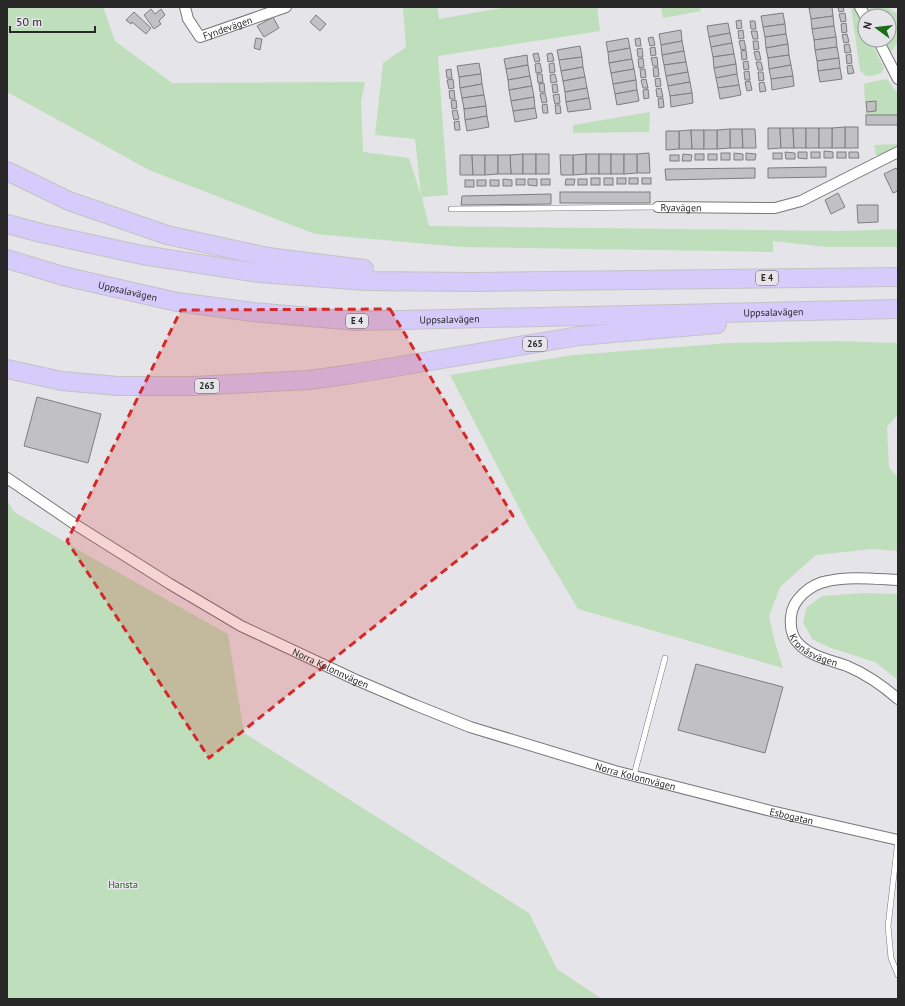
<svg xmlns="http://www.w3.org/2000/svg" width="905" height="1006" font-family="'PT Sans',sans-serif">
<rect width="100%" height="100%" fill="#e5e4e8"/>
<g fill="#bfdfbc">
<polygon points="7,7 103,7 115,41 172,83 365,82 361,101 363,152 409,158 421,195 415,139 375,135 383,63 406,47 403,7 437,7 439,19 507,7 597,7 600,31 438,56 448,195 422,197 429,226 841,231 898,229 898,247 826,247 773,241 773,252 461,247 315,234 149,170 7,92"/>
<polygon points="661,7 700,7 701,11 663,18"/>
<path d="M 851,7 L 853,7 C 861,16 865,28 865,40 L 870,40 L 884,68 C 881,76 873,75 866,76 L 860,71 Z"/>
<polygon points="868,7 886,7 898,14 898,42 891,52 885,40 889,40 889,16 873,16"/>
<polygon points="887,79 898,94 898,115 866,115 865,112 876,111 876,102 865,102 864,84 866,83"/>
<polygon points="650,112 649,132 573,133 573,125"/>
<polygon points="898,144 898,148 881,156 876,155 874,145"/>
<polygon points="837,341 898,343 898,414 887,427 889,468 898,477 898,551 873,549 816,555 780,587 769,616 774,639 783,668 578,609 528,525 450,375 573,355 729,343"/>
<polygon points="7,500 14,512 96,560 228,634 244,733 529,913 557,969 602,999 7,999"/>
<polygon points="864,593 898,594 898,680 875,662 831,648 812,639 803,622 807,607 822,596"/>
</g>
<g fill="#c1c0c4" stroke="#7e7d80">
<polygon points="819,7 832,7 833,16 811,19 809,8"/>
<polygon points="838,7 843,7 844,11 839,12"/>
<polygon points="151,9 155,14 161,9 165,15 159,21 161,24 154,29 144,15"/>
<polygon points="134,12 151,28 146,34 132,22 131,24 126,20"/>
<polygon points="783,13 785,24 763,27 761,16"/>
<polygon points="845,13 846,21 841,22 839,14"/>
<polygon points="316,15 326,24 320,31 310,22"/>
<polygon points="833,16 834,26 812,29 811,19"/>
<polygon points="273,17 279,28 264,37 257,26"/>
<polygon points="741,20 742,28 737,29 736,21"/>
<polygon points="750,21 755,21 756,29 751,29"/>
<polygon points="728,23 730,33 709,37 707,26"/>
<polygon points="846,23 847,32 842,33 841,24"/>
<polygon points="785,24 786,34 765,37 763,27"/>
<polygon points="834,26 836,37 814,40 812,29"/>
<polygon points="681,30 682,41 661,45 659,34"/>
<polygon points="743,30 744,38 739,39 738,31"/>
<polygon points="751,31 757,31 758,39 753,39"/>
<polygon points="730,33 732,43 711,47 709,37"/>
<polygon points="786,34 788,44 766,48 765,37"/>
<polygon points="847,34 849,42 844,43 842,35"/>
<polygon points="653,37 655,45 650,46 648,38"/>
<polygon points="836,37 837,47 815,50 814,40"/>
<polygon points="256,38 262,39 260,50 254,48"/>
<polygon points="628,38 630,48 608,52 606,42"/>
<polygon points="640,38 641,46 636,46 635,39"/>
<polygon points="744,40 746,49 741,50 739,41"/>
<polygon points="682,41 684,51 662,55 661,45"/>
<polygon points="753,41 758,41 759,49 754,50"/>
<polygon points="732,43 734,54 713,57 711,47"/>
<polygon points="788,44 789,55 768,58 766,48"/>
<polygon points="849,44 851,52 845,53 844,45"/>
<polygon points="580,46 582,57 559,60 557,50"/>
<polygon points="655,47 656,55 651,56 650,48"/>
<polygon points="837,47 839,58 817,61 815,50"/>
<polygon points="630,48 632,59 609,63 608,52"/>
<polygon points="642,48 643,57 638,57 637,49"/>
<polygon points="746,50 747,59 742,60 741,51"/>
<polygon points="684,51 686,62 664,65 662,55"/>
<polygon points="759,51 761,60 756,60 754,52"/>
<polygon points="538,53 540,61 535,62 533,54"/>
<polygon points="552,53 554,61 548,62 547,54"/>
<polygon points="734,54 736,64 714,68 713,57"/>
<polygon points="851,54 852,63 847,64 846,55"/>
<polygon points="527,55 528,65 506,69 504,59"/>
<polygon points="789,55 791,65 769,69 768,58"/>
<polygon points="582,57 583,67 561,71 559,60"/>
<polygon points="657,57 658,66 653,66 651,58"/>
<polygon points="643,58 644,67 639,68 638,59"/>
<polygon points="839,58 840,68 818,71 817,61"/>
<polygon points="632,59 634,69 611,73 609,63"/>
<polygon points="748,61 749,69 744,70 743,62"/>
<polygon points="686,62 688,72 666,76 664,65"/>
<polygon points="756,62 761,62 763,70 758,70"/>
<polygon points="479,63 481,74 459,77 457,66"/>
<polygon points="540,63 542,72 536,73 535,64"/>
<polygon points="554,63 555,72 550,73 549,64"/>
<polygon points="736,64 737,74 716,78 714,68"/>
<polygon points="528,65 530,76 508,80 506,69"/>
<polygon points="791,65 793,76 771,79 769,69"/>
<polygon points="852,65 854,73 848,74 847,66"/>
<polygon points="583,67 585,77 563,81 561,71"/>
<polygon points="658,67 659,76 654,77 653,68"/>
<polygon points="840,68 842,79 820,82 818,71"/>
<polygon points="451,69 452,78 447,78 446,70"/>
<polygon points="634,69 636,80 613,84 611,73"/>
<polygon points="640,69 645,69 646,77 641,78"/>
<polygon points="749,71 750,80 745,80 744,72"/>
<polygon points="688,72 690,82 668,86 666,76"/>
<polygon points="758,72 763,72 764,80 759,81"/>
<polygon points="481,74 482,84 460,88 459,77"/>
<polygon points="537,74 542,74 543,82 538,83"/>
<polygon points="555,74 557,82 551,83 550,75"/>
<polygon points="737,74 739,85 718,88 716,78"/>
<polygon points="530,76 532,86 509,90 508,80"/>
<polygon points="793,76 794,86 772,90 771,79"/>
<polygon points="585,77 587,88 565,92 563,81"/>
<polygon points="660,78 661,86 656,87 655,79"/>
<polygon points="453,79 454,88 449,89 447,80"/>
<polygon points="646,79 648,88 643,88 641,80"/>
<polygon points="636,80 637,90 615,94 613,84"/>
<polygon points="750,81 752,90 747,91 745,82"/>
<polygon points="690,82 692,93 670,96 668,86"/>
<polygon points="764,82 766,91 760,92 759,83"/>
<polygon points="544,83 545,92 540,92 539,84"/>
<polygon points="482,84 484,95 462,98 460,88"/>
<polygon points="557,84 558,92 553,93 552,85"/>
<polygon points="739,85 741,95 720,99 718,88"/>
<polygon points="532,86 534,97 511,101 509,90"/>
<polygon points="587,88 589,98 566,102 565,92"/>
<polygon points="661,88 663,97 657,97 656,89"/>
<polygon points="648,89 649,98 644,99 643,90"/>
<polygon points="454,90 455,99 450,99 449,91"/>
<polygon points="637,90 639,101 617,105 615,94"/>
<polygon points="545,93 547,102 542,103 540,94"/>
<polygon points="692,93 693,103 671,107 670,96"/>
<polygon points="559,94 560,103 555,104 553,95"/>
<polygon points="484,95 486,106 464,109 462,98"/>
<polygon points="534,97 535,108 513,111 511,101"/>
<polygon points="589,98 591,109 568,112 566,102"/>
<polygon points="663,98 664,107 659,108 658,99"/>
<polygon points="456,100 457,108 452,109 451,101"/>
<polygon points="876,101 876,111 867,112 866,102"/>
<polygon points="547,104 548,113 543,113 542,105"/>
<polygon points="555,105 560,105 561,113 556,114"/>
<polygon points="486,106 487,116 465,120 464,109"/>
<polygon points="535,108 537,118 515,122 513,111"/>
<polygon points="457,110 459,119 454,120 452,111"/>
<rect x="866" y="115" width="32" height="10"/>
<polygon points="487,116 489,127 467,131 465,120"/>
<polygon points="459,121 460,130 455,130 454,122"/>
<rect x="845" y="127" width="13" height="21"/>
<polygon points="845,127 845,148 832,148 832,128"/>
<polygon points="768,128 780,128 781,148 768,149"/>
<polygon points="780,128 793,128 794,148 781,148"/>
<polygon points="793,128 806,128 806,148 794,148"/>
<rect x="806" y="128" width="13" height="20"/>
<rect x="819" y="128" width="13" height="20"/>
<polygon points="730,129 742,129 743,148 730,148"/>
<polygon points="730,129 730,148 717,149 717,130"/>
<polygon points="742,129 755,129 756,148 743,148"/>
<polygon points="691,130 692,149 679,149 679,131"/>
<polygon points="691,130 704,130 704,149 692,149"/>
<rect x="704" y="130" width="13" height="19"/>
<polygon points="666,131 679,131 679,149 666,150"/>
<polygon points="824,151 833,152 833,158 824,158"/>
<polygon points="785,152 795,153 795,159 786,159"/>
<polygon points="798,152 807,152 807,159 798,158"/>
<rect x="811" y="152" width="9" height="6"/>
<rect x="837" y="152" width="9" height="6"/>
<polygon points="849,152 858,152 859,158 849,158"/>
<polygon points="649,153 650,173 637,173 637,154"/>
<rect x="721" y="153" width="9" height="7"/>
<polygon points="734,153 743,154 743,160 734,160"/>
<polygon points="746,153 756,154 755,160 746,160"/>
<rect x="773" y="153" width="9" height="6"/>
<polygon points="523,154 523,174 511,174 510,155"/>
<rect x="523" y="154" width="13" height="20"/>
<rect x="536" y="154" width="13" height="20"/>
<rect x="586" y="154" width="13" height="20"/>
<polygon points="586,154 586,174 573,175 573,155"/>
<rect x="599" y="154" width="12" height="20"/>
<rect x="611" y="154" width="13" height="20"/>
<polygon points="624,154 637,154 637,173 624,174"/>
<polygon points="683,154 692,155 691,161 682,161"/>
<rect x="695" y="154" width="9" height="6"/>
<rect x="708" y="154" width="9" height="6"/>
<polygon points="460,155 472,155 473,175 460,175"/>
<polygon points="472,155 485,155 485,175 473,175"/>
<polygon points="485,155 498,155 498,174 485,175"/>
<polygon points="498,155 510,155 511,174 498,174"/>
<polygon points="560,155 573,155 573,175 561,175"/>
<rect x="670" y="155" width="9" height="6"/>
<polygon points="826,167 826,177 768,178 768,168"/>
<polygon points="755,168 755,178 666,180 665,169"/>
<polygon points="896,168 898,171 898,191 893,193 884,174"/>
<rect x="591" y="178" width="9" height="7"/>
<rect x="604" y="178" width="9" height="7"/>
<rect x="617" y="178" width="9" height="6"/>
<rect x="629" y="178" width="9" height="6"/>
<rect x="642" y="178" width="9" height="6"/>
<polygon points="503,179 512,180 512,186 503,186"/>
<rect x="516" y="179" width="9" height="6"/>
<polygon points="528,179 537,179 537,186 528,185"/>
<rect x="541" y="179" width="9" height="6"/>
<polygon points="566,179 575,179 574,185 565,185"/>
<rect x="578" y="179" width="9" height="6"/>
<rect x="465" y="180" width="9" height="7"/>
<rect x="477" y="180" width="9" height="6"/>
<rect x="490" y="180" width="9" height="6"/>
<rect x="560" y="192" width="90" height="11"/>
<polygon points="838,193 845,207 831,214 825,200"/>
<polygon points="551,194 551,204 461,205 462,196"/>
<polygon points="857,205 878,205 878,222 858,223"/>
<polygon points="37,397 101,414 88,463 24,446"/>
<polygon points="696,664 783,687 765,753 678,730"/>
</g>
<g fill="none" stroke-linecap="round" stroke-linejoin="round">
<g stroke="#777679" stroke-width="6">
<g id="service">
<polyline points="451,209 658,207"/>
<polyline points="634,775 665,658"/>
<polyline points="898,840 888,926 891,958 898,975"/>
</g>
</g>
<g stroke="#777679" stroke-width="12">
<g id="minor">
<path id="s1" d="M 185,7 L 188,19 L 200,37 L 286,7"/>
<polyline points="860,7 865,16"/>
<polyline points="878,40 898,79"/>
<path id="s2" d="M 658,207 L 775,208 L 801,201 L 898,152"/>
<path id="s3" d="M 7,478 L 76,525 L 170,584 L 241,626 L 354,679 L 415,705 L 470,727 L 615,771 L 771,811 L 898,840"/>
<path id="s4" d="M 898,580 C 876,579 849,576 828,581 C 811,584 792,599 791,617 C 790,627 792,638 800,645 C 812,657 831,660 847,666 C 866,674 882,685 898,699"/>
</g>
</g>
<g stroke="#c3c3c3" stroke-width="20">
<g id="motorway">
<polyline points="7,171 69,201 167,235 268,257 364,269"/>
<polyline points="7,224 41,233 142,255 259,273 366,281 475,282 898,277"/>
<path id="s5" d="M 7,259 L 63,276 L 177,302 L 253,312 L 356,321 L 898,309"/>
<polyline points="7,369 62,381 118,386 193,386 309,380 352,374 579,336 717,324"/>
</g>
</g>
<use href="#service" stroke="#fff" stroke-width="5"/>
<use href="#minor" stroke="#fff" stroke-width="10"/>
<use href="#motorway" stroke="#d5ccfb" stroke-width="18"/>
</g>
<path fill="#d62828" fill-opacity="0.2" stroke="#d62828" stroke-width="3" stroke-dasharray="8 5" stroke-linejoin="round" d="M 390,309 L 513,516 L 209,758 L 67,541 L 181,310 Z"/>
<g text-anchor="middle" stroke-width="3" stroke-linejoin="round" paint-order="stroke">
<g fill="#e5e4e8" stroke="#616062" stroke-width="1">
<rect x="756" y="271" width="22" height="14" rx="3"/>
<rect x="346" y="314" width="22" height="14" rx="3"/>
<rect x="523" y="337" width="24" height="14" rx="3"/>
<rect x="195" y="379" width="24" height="14" rx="3"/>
</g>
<g font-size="9" font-weight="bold" fill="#282829">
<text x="767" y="281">E 4</text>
<text x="357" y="324">E 4</text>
<text x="535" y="347">265</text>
<text x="207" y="389">265</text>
</g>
<g font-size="10" fill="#282829" stroke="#e5e4e8">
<text dy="4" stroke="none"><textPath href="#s1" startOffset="63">Fyndevägen</textPath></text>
<text dy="4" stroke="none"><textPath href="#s2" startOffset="23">Ryavägen</textPath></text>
<text dy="4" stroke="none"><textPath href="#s5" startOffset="125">Uppsalavägen</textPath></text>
<text dy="4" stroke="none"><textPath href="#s5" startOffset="773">Uppsalavägen</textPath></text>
<text dy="4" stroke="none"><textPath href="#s5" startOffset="449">Uppsalavägen</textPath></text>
<text dy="4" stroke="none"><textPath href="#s4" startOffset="170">Kronåsvägen</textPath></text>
<text dy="4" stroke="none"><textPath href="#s3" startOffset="376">Norra Kolonnvägen</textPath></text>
<text dy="4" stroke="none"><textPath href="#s3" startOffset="700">Norra Kolonnvägen</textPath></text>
<text dy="4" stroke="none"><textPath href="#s3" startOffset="861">Esbogatan</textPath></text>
</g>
<g font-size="10" fill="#2f5a2c" stroke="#e5e4e8">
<text x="123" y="888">Hansta</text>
</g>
</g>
<rect width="905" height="1006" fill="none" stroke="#282829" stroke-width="16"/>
<g transform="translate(877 28) rotate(285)"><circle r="19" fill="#e5e4e8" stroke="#99999c"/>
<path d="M0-3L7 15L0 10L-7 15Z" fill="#196e16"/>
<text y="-6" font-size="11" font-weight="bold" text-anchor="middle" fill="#282829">N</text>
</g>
<path d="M10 26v6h85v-6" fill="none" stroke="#282829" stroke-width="2"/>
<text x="16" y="26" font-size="12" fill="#282829" stroke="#e5e4e8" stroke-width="3" paint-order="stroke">50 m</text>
</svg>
